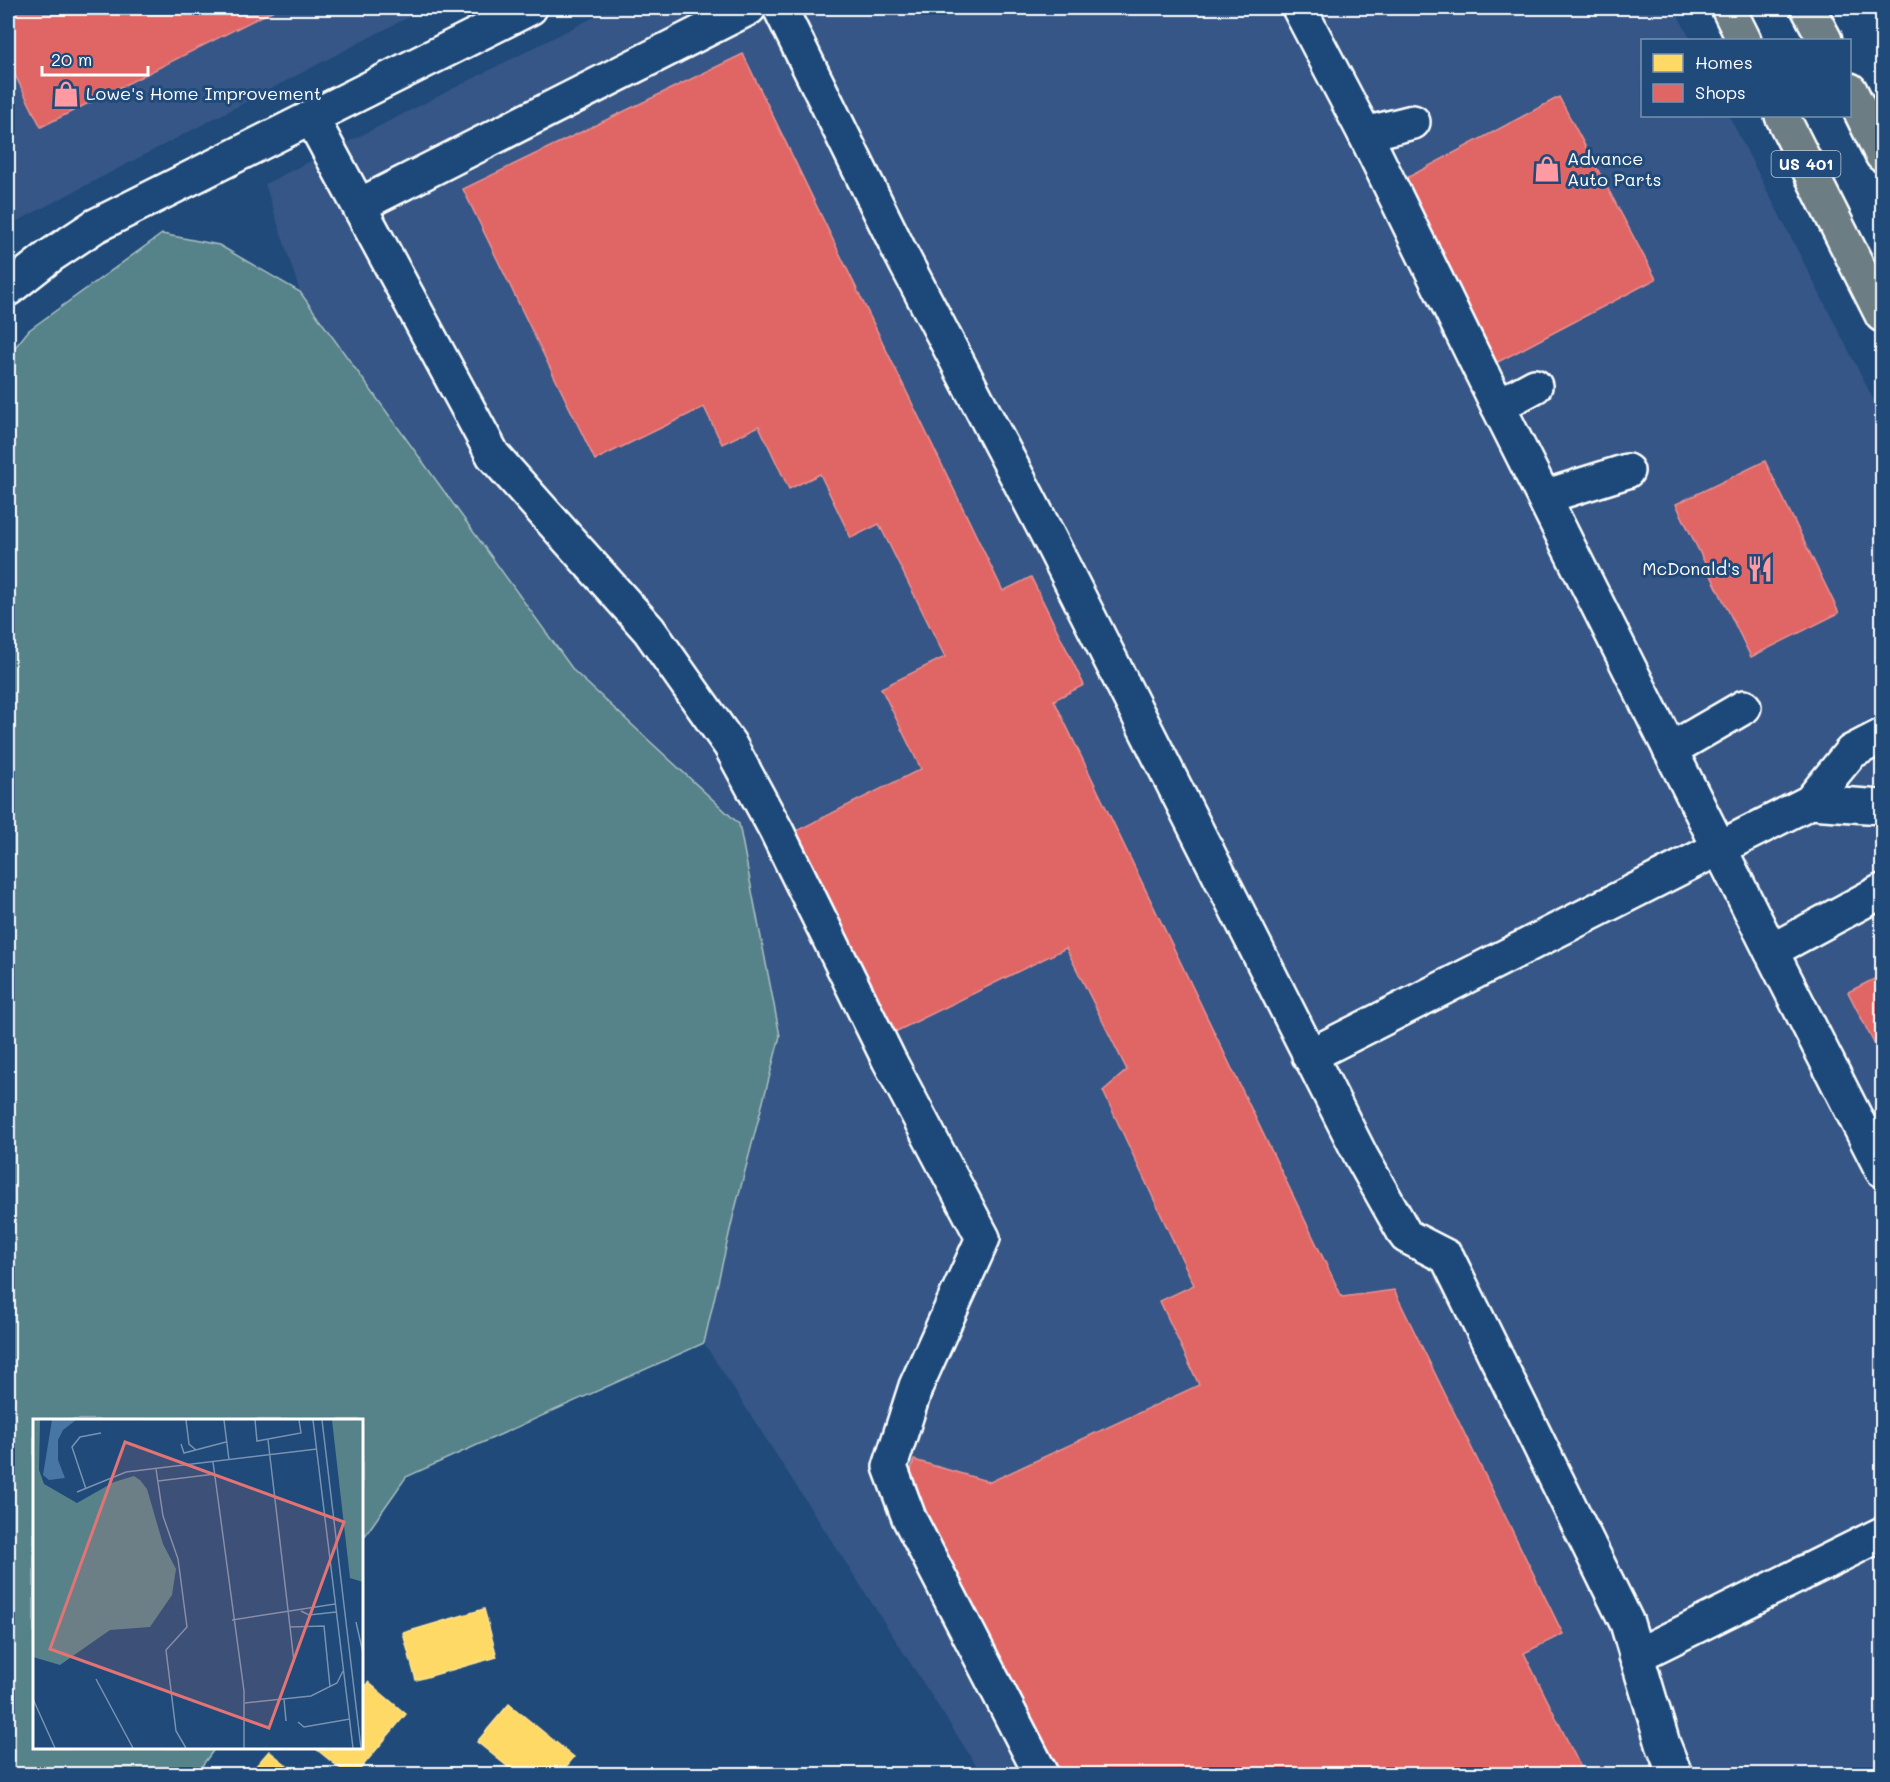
<svg xmlns="http://www.w3.org/2000/svg" width="1890" height="1782" font-family="Mali,sans-serif">
<rect width="100%" height="100%" fill="#1f4a7a"/>
<filter id="ink" filterUnits="userSpaceOnUse"><feTurbulence type="fractalNoise" baseFrequency=".0167" numOctaves="2"/><feDisplacementMap in="SourceGraphic" scale="12" xChannelSelector="R" yChannelSelector="G"/><feConvolveMatrix kernelMatrix="1 2 1 2 8 2 1 2 1" color-interpolation-filters="sRGB"/></filter>
<g filter="url(#ink)">
<g fill="#365786">
<polygon points="8,8 426,8 8,226"/>
<polygon points="612,8 1674,8 1691,40 1642,40 1642,116 1729,116 1882,416 1882,1774 982,1774 704,1343 733,1217 739,824 574,671 300,292 265,184"/>
</g>
<polygon fill="#57828a" stroke="#abc0c4" stroke-width="1.5" points="162,234 219,245 300,292 574,671 739,824 780,1036 733,1217 704,1343 406,1477 362,1540 362,1420 34,1420 34,1748 215,1748 196,1774 8,1774 8,356 29,330"/>
<g fill="#ffd966" stroke="#ffe494" stroke-width="1.5">
<polygon points="484,1609 497,1657 416,1680 403,1633"/>
<polygon points="368,1682 406,1714 356,1774 347,1774 315,1748 362,1748 362,1691"/>
<polygon points="509,1704 574,1757 560,1774 517,1774 477,1742"/>
<polygon points="269,1751 298,1774 249,1774"/>
</g>
<g fill="#e06666" stroke="#e99494" stroke-width="1.5">
<polygon points="8,8 278,8 41,127 8,61"/>
<polygon points="1371,8 1388,8 1374,14"/>
<polygon points="743,54 1003,591 1031,577 1084,685 1054,700 1342,1297 1394,1290 1563,1634 1524,1653 1584,1774 1051,1774 907,1483 914,1460 990,1482 1199,1385 1160,1301 1194,1285 1103,1091 1127,1070 1066,948 891,1034 792,833 921,769 881,688 945,657 879,524 851,538 820,474 789,489 759,426 722,444 704,407 595,460 463,189"/>
<polygon points="1559,97 1656,279 1494,364 1397,183"/>
<polygon points="1765,461 1839,613 1751,657 1676,504"/>
<polygon points="1882,975 1882,1057 1881,1057 1848,992"/>
</g>
<g fill="none" stroke-linecap="round" stroke-linejoin="round">
<g stroke="#fff" stroke-width="38">
<g id="minor">
<polyline points="780,8 900,252 1044,528 1361,1156 1406,1236 1447,1257 1627,1623 1663,1744 1675,1774"/>
<polyline points="1299,8 1365,134 1498,406 1771,951 1882,891"/>
<polyline points="311,117 493,455 649,630 730,745 776,830 889,1060 983,1238 916,1386 890,1467 909,1518 1041,1774"/>
<polyline points="1365,134 1413,122"/>
<polyline points="360,205 749,8"/>
<polyline points="8,289 50,256 95,226 530,8"/>
<polyline points="1498,406 1535,386"/>
<polyline points="1544,497 1627,471"/>
<polyline points="1670,750 1744,707"/>
<polyline points="1810,802 1882,807"/>
<polyline points="1771,951 1882,1170"/>
<polyline points="1309,1056 1810,802 1851,752 1882,736"/>
<polyline points="1636,1656 1882,1534"/>
</g>
</g>
<g stroke="#fff" stroke-width="38">
<g id="major">
<polyline points="1728,8 1744,40"/>
<polyline points="1808,8 1825,40"/>
<polyline points="1850,90 1882,155"/>
<polyline points="1782,116 1882,315"/>
</g>
</g>
<use href="#minor" stroke="#1f4a7a" stroke-width="33"/>
<use href="#major" stroke="#6c7e84" stroke-width="33"/>
</g>
</g>
<defs>
<g id="shop-bare" transform="scale(2.07)"><path d="M-5-2.5h2.3a2.7 3.5 0 0 1 5.4 0H5L5.5 6h-11ZM-1.5-2.5h3a1.5 2.3 0 0 0-3 0Z" fill="#ff9aa2" stroke="#1f4a7a" stroke-width="2.5" paint-order="stroke"/></g>
<g id="restaurant-bare" transform="scale(2.07)"><path d="M-5-6h1v4h1v-4h1v4h1v-4h1v5L-1.5 .5V6h-2V.5L-5-1ZM5-6V6H3V1.5H1.5Q1.5-4 5-6Z" fill="#ff9aa2" stroke="#1f4a7a" stroke-width="2.5" paint-order="stroke"/></g>
</defs>
<g fill-rule="evenodd">
<use href="#shop-bare" x="66" y="94"/>
<use href="#shop-bare" x="1547" y="169"/>
<use href="#restaurant-bare" x="1760" y="569"/>
</g>
<g text-anchor="middle" stroke-width="6" stroke-linejoin="round" paint-order="stroke">
<rect fill="#1f4a7a" stroke="#bcc9d7" stroke-width="1.5" x="1771.5" y="151" width="69" height="26" rx="4.5"/>
<g font-size="16" font-weight="bold" fill="#fff">
<text x="1806" y="170">US 401</text>
</g>
<g font-size="18" fill="#fff" stroke="#1f4a7a" text-anchor="start">
<text x="86" y="100">Lowe's Home Improvement</text>
<text x="1567" y="165">Advance<tspan x="1567" dy="21">Auto Parts</tspan></text>
<text x="1740" y="575" text-anchor="end">McDonald's</text>
</g>
</g>
<g transform="translate(33 1419)">
<rect width="330" height="330" fill="#1f4a7a"/>
<path d="M 0,1 L 7,1 L 6,51 L 11,65 L 44,84 L 81,63 L 101,57 L 107,61 L 114,70 L 130,125 L 143,150 L 139,176 L 117,208 L 77,211 L 27,246 L 0,238 ZM 299,1 L 330,1 L 330,163 L 317,159 Z" fill="#57828a"/>
<path d="M 19,1 L 43,1 L 30,11 L 25,21 L 25,41 L 32,59 L 16,61 L 10,56 Z" fill="#4876a4"/>
<path fill="none" stroke="#7992af" stroke-width="1.5" d="M 153,1 L 156,25 L 163,31M 191,1 L 196,41M 222,1 L 224,22 L 268,14 L 266,1M 280,1 L 320,329M 289,1 L 328,329M 235,21 L 257,208 L 291,207 L 297,268M 148,25 L 151,34 L 193,23M 180,43 L 211,272 L 211,329M 123,50 L 130,97 L 145,140 L 154,208 L 133,231 L 143,312 L 153,329M 125,62 L 182,55M 53,70 L 39,28 L 47,18 L 68,14M 44,73 L 93,53 L 284,30M 268,192 L 276,196 L 303,193M 199,201 L 302,185M 323,203 L 330,234M 257,208 L 261,243M 63,260 L 100,329M 0,280 L 22,329M 251,280 L 253,302M 212,284 L 278,277 L 304,264 L 310,252M 265,303 L 271,308 L 317,300"/>
<path fill="#e47373" fill-opacity="0.15" stroke="#e47373" stroke-width="3" d="M 92,23 L 311,103 L 236,309 L 17,230 Z"/>
<rect width="330" height="330" fill="none" stroke="#fff" stroke-width="3"/>
</g>
<rect width="1890" height="1782" fill="none" stroke="#1f4a7a" stroke-width="30"/>
<rect x="15" y="15" width="1860" height="1752" fill="none" stroke="#fff" stroke-width="2" filter="url(#ink)"/>
<rect x="1641" y="39" width="210" height="78" fill="#1f4a7a" stroke="#7992af" stroke-width="1.5"/>
<rect x="1653" y="54" width="30" height="18" fill="#ffd966" stroke="#7992af" stroke-width="1.5"/>
<text x="1695" y="69" font-size="18" fill="#ffffff">Homes</text>
<rect x="1653" y="84" width="30" height="18" fill="#e06666" stroke="#7992af" stroke-width="1.5"/>
<text x="1695" y="99" font-size="18" fill="#ffffff">Shops</text>
<path d="M42 66v9h106v-9" fill="none" stroke="#ffffff" stroke-width="3"/>
<text x="51" y="66" font-size="18" fill="#ffffff" stroke="#1f4a7a" stroke-width="4.5" paint-order="stroke">20 m</text>
</svg>
